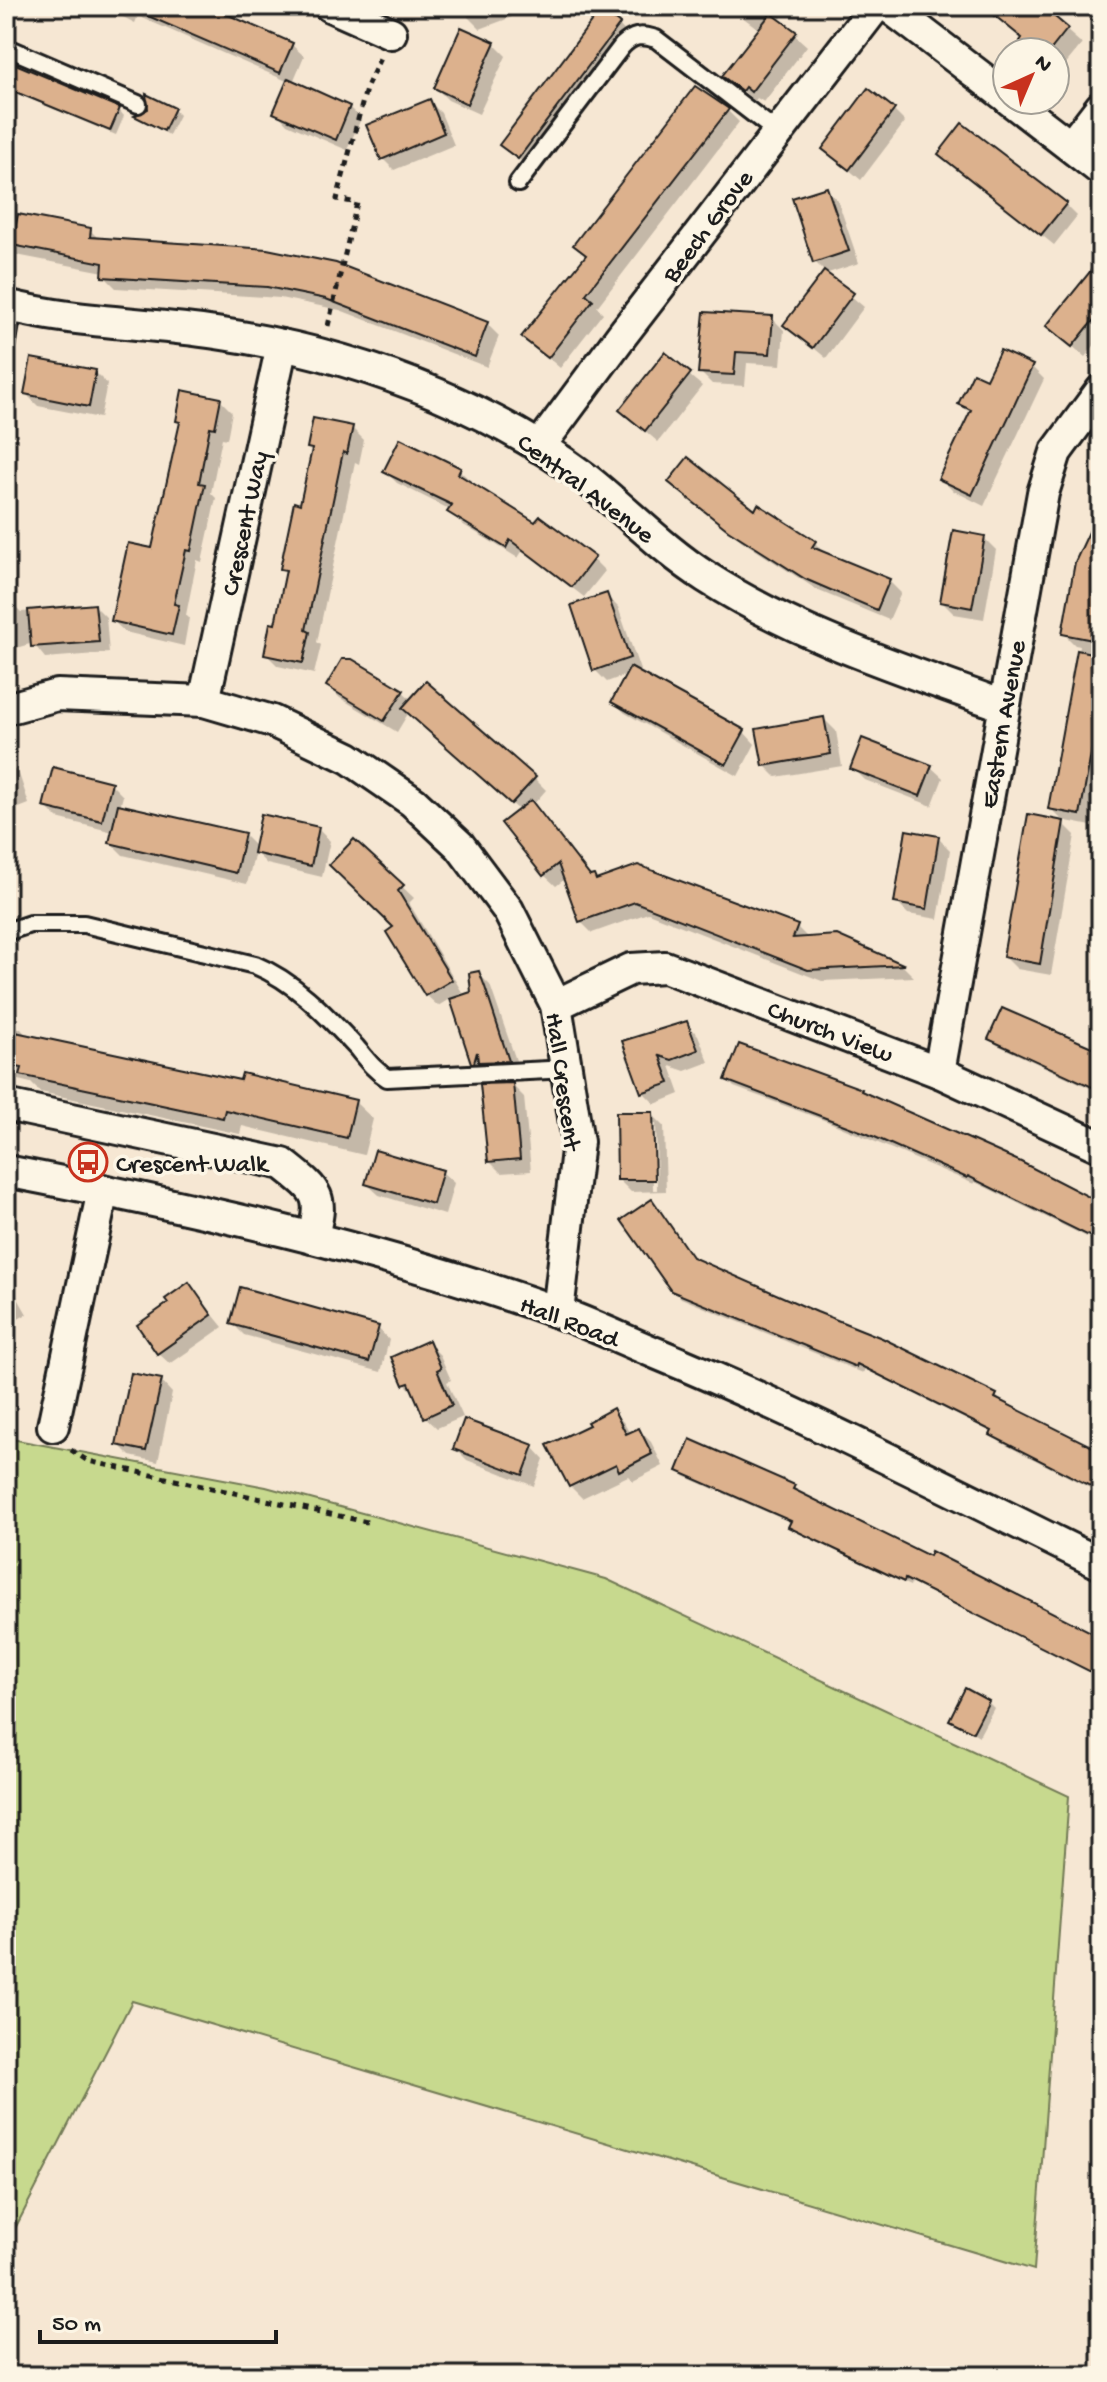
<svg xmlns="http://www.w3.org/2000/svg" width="1107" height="2382" font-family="'Gochi Hand',sans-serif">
<rect width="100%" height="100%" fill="#f6e7d3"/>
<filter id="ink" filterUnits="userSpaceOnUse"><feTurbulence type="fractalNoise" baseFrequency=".0125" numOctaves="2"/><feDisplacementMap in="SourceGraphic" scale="16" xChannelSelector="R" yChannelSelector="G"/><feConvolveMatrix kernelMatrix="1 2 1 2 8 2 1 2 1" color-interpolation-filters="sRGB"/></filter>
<g filter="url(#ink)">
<polygon fill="#c7d98e" stroke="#727a55" stroke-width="2" points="6,1438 266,1487 606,1579 1069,1796 1034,2270 132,2001 6,2246"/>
<g fill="#0003" fill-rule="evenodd">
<polygon points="101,6 203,6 292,45 304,56 293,82 349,107 361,119 347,150 287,124 276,112 289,82 138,16 135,23"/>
<polygon points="464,6 508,6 512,17 480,29 468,17"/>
<polygon points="727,6 771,6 782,17 779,21 807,46 764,102 757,98 755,101 725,76 760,30"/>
<polygon points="985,6 1039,6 1082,44 1059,72 1055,68 1055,52 1037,52"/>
<polygon points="619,25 630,37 531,169 501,144"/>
<polygon points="494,44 506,56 479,114 448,100 436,88"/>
<polygon points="6,63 119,110 124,116 116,135 6,89"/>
<polygon points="429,101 441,113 454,145 394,170 383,159"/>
<polygon points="174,110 179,115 169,135 137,117"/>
<polygon points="727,110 739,122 597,307 603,313 560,368 524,337"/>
<polygon points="893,110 905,122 861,180 825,149"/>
<polygon points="941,154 1065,204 1077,216 1054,245"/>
<polygon points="827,189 838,201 859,263 825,274 864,307 826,358 786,325 825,272 815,262"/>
<polygon points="6,213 90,230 100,240 335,265 487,324 499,336 487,367 340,310 280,298 116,288 104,276 104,272 6,253"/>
<polygon points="1101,277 1101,337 1085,357 1049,326"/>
<polygon points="772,318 784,330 781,365 747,363 745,386 712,384 700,372"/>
<polygon points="665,355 702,386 658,442 621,410"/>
<polygon points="1032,367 1044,379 984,506 952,490 940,478 971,414 961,403 987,382"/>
<polygon points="95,372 107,384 100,418 38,406 26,394"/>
<polygon points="220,400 232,412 227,439 222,438 211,493 216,498 202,562 197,560 186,615 189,618 184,646 125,632 113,621 153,551 181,423 178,420"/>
<polygon points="352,428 364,440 359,464 355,462 317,642 321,645 314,674 278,666 266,654 276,626 288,574 282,568 302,506 313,451 309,447"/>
<polygon points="459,470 471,481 470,484 593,559 605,571 584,597 523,550 518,558 462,524 450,512 451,510 397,483 386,472"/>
<polygon points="671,482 755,513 815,543 827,555 889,581 901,593 889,620 819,591 742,541"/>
<polygon points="1101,510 1101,771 1091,826 1062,820 1051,809 1080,646 1075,645 1064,634"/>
<polygon points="984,538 996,550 984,619 954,614 942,602"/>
<polygon points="606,595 618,607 640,670 635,672 744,732 755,744 738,776 625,713 613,702 628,674 607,682 595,670"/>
<polygon points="8,599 21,612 95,606 106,617 109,653 45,658 33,643 6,651 6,600"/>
<polygon points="328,686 402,691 412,700 534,778 546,790 533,805 592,878 597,881 797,927 809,939 837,937 904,967 914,977 822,981 648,913 592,933 580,921 565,879 556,886 544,875 520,811 409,712 397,732 340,698"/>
<polygon points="824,719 836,731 842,766 776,777 764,765"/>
<polygon points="6,762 19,774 29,804 6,813"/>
<polygon points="931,767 943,778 932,806 865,780 853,768"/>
<polygon points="111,784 123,796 120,807 244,835 256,847 318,829 330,841 322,877 267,864 255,852 247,884 123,855 111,843 113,832 57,818 45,806"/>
<polygon points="1063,823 1075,835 1051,975 1017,969 1005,957"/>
<polygon points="938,838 950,850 938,919 908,914 896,902"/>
<polygon points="354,841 414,898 409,903 462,992 453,1000 473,993 478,973 490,985 520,1072 485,1074 473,1062 451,998 438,1006 426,995"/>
<polygon points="686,1023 698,1035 709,1062 685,1071 670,1066 680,1094 655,1104 643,1092 624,1042"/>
<polygon points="6,1026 21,1029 28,1037 242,1082 355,1102 373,1119 364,1155 242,1126 240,1134 40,1092 31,1083 6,1077"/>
<polygon points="990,1039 1101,1053 1101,1093 997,1045"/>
<polygon points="727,1080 865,1096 1101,1204 1101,1244 975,1182 974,1184 829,1122 734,1087"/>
<polygon points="512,1085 524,1097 531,1171 501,1173 489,1161"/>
<path d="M 652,1114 L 664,1126 L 666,1191 L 631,1192 L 619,1180 ZM 652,1123 L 656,1123 L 657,1190 L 653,1190 Z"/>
<polygon points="442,1172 454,1183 445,1215 379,1195 367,1184"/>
<polygon points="652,1201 695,1260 996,1396 1003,1403 1101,1454 1100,1493 1000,1442 993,1433 865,1369 863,1373 681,1298 673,1290"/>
<polygon points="6,1269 12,1279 8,1281 27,1314 6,1326"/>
<polygon points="189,1285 223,1327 170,1364 158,1353 171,1304"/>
<polygon points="232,1323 378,1328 389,1340 381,1372 244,1335"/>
<polygon points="428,1343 440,1355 451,1380 447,1382 463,1417 437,1428 425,1417 416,1395 405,1384"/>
<polygon points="6,1353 13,1359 6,1391"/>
<polygon points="161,1381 172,1393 158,1462 130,1456 118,1444"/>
<polygon points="613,1411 624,1423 630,1434 639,1430 651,1442 663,1466 633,1481 628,1476 582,1498 570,1486 591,1426"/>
<polygon points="533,1447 544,1459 534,1486 467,1460 455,1448"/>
<polygon points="679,1470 794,1487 798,1494 1101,1639 1101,1678 911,1583 910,1586 796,1532 791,1526 792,1523 684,1476"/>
<polygon points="988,1702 994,1708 979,1736 951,1719"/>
</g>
<g fill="#dcb18d" stroke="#1c1c1c" stroke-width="2">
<polygon points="125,6 208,6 293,43 280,73"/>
<polygon points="983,6 1042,6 1068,28 1049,52 1035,52 1020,41 1022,38"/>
<polygon points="601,9 620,24 518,159 499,145"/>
<polygon points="771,13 797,32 751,92 745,87 742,91 722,76"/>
<polygon points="461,27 495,42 467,104 434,88"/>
<polygon points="6,60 120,108 110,131 6,88"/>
<polygon points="288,78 350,106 336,140 273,113"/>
<polygon points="695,86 729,109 586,294 593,300 548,358 521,337 586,255 573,245"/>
<polygon points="868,88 895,109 849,170 822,149"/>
<polygon points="146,94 175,108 164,131 134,116 148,109"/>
<polygon points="430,99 444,133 381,160 366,125"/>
<polygon points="962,123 1067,203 1041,235 938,154"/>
<polygon points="827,187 849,251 813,263 792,198"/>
<polygon points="18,214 91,228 90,237 267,249 336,263 488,322 475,357 326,299 267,287 102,277 103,263 12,245"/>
<polygon points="1101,258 1101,311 1072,347 1046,326"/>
<polygon points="824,271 854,293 813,348 783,325"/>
<polygon points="704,312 773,316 770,354 736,352 734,375 698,373"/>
<polygon points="1000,350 1033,365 972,495 938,479 971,410 958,404 973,373 986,379"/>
<polygon points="665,352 691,373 645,431 619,410"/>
<polygon points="31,358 96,370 89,407 24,394"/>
<polygon points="182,390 221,398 215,428 210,427 199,483 205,484 191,551 186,550 174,604 179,605 172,635 111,621 128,543 152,548 180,422 176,421"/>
<polygon points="313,418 353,426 347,454 343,452 306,630 310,632 303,663 264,655 270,623 275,624 286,570 280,569 294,502 300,504 312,449 307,448"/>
<polygon points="400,438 461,468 458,474 535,522 540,516 595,557 572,587 510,540 506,548 447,512 452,505 383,472"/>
<polygon points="688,457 755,510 758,504 816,541 812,547 890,579 877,610 805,579 728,530 668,482"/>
<polygon points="1101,506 1101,595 1093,640 1062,634 1075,562"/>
<polygon points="953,530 985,536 972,608 940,602"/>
<polygon points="607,593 630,658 593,671 571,605"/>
<polygon points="95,604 99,642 31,647 28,610"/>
<polygon points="1077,650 1101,655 1101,699 1080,815 1048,809"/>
<polygon points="342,659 352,659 404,690 384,721 326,686"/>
<polygon points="630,667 745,730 726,765 611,702"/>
<polygon points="426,681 536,777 511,804 402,708"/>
<polygon points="824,717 831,754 763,766 756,729"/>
<polygon points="862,738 932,765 920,796 850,769"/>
<polygon points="53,767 112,782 102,821 43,807"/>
<polygon points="531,800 590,876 594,875 596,880 638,865 798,925 793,938 837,935 905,965 808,970 635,902 579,922 558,864 543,876 501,823"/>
<polygon points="118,804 245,833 236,873 109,843"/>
<polygon points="261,814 319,827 311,866 253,853"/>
<polygon points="1028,814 1064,821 1040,964 1003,957"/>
<polygon points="906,830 939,836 927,909 894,903"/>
<polygon points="354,839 404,885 398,891 452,980 425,996 386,932 393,927 329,865"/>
<polygon points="479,971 485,987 509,1061 478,1062 477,1052 474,1063 471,1063 450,999 471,992 469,973"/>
<polygon points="1002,1008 1101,1051 1101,1091 988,1039"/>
<polygon points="687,1021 698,1050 672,1060 660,1056 670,1083 641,1093 622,1041"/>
<polygon points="6,1030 240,1080 242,1073 356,1100 347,1138 225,1110 223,1118 20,1075 22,1068 6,1065"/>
<polygon points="739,1044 862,1089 861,1091 1021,1162 1101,1203 1101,1242 968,1176 967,1178 868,1134 725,1080"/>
<polygon points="513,1083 520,1159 488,1162 480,1084"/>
<polygon points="616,1112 653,1112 655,1180 617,1180"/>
<polygon points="375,1150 443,1170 433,1204 365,1184"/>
<polygon points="652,1199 692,1257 817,1312 882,1338 997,1394 995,1398 1101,1451 1101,1469 1092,1487 990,1435 992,1431 857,1364 856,1367 671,1291 621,1220"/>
<polygon points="189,1282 212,1315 157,1354 137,1325 168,1303 165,1299"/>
<polygon points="240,1287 379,1326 369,1362 230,1324"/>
<polygon points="429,1340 441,1368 437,1370 452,1405 424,1418 409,1383 403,1385 391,1357"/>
<polygon points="131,1373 162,1379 146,1451 116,1445"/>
<polygon points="613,1408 626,1434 639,1428 652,1454 619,1471 616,1464 569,1487 547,1445 589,1425 587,1422"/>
<polygon points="464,1419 534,1445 523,1475 453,1449"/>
<polygon points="690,1439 795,1485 793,1489 929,1556 931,1551 1101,1637 1101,1677 905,1579 904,1582 788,1527 791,1521 677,1471"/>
<polygon points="965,1688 989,1701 973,1732 949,1720"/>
</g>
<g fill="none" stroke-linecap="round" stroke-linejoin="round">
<g stroke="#1c1c1c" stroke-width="22">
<g id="service">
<polyline points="6,9 8,6"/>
<polyline points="6,47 138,104"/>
<path d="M 518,183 L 622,46 C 633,35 641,34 656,39 L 777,132"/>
<polyline points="6,347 13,307"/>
<path d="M 6,932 L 30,924 L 84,924 L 255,965 C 296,982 326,1015 356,1047 C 366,1059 374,1070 387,1078 L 568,1069"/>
</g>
</g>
<g stroke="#1c1c1c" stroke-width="36">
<g id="minor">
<polyline points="330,6 391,33"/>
<polyline points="888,6 1007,97"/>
<polyline points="1010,100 1101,170"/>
<polyline points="1071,146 1101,107"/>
<path d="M 6,305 C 74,323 146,322 216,333 C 292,344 366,364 437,394 C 488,416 539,443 584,477 C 625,509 662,549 706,577 C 798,636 902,669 1004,706"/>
<polyline points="539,447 622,335 876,6"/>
<polyline points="204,701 282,345"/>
<polyline points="6,709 57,695 204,701 272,721 349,758 413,802 460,846 508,910 556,1005 578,1142 558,1312"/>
<polyline points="556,1005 631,969 665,967 939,1072 1101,1147"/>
<polyline points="939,1072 1043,493 1056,452 1101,391"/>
<path d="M 6,1105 L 283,1164 C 317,1191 325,1195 312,1238"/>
<path d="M 6,1171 C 192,1207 379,1248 557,1312 C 591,1324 624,1340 658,1354 C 809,1416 954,1492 1101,1564"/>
<polyline points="53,1426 103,1190"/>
</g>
</g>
<g stroke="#1c1c1c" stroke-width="5" stroke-dasharray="6 6" stroke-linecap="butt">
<polyline points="328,326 357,203 337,199 366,89 380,58"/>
<polyline points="71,1450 88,1461 367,1522"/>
</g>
<use href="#service" stroke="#fcf5e5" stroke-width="16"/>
<use href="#minor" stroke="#fcf5e5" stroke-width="30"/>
</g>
</g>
<defs>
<g id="bus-ring" transform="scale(2)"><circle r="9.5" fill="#fcf5e5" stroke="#c8321e" stroke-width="1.5"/><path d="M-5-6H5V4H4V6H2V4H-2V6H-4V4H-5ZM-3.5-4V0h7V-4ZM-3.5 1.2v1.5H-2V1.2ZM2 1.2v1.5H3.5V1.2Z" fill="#c8321e"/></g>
</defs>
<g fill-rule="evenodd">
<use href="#bus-ring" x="88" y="1162"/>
</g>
<g text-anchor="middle" stroke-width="7" stroke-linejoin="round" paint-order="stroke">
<g font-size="26" fill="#1c1c1c" stroke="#fcf5e5">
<text transform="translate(706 225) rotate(-53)" y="9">Beech Grove</text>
<text transform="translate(587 487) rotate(37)" y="9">Central Avenue</text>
<text transform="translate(243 523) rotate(-78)" y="9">Crescent Way</text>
<text transform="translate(1001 724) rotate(-80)" y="9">Eastern Avenue</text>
<text transform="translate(831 1030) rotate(21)" y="9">Church View</text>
<text transform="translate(565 1081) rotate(82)" y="9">Hall Crescent</text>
<text transform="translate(570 1320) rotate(21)" y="9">Hall Road</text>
</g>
<g font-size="26" fill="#1c1c1c" stroke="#fcf5e5" text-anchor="start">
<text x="116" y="1171">Crescent Walk</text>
</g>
</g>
<rect width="1107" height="2382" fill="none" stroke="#fcf5e5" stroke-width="32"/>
<rect x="16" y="16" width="1075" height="2350" fill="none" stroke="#1c1c1c" stroke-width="3" filter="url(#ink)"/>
<g transform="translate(1031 76) rotate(44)"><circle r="38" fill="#fcf5e5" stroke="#a29e95" stroke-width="2"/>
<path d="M0-6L14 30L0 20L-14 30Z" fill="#c8321e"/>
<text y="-12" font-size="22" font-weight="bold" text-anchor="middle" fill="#1c1c1c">N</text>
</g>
<path d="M40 2330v12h236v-12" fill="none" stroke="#1c1c1c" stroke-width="4"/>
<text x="52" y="2330" font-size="24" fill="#1c1c1c" stroke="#fcf5e5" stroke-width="6" paint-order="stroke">50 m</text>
</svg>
